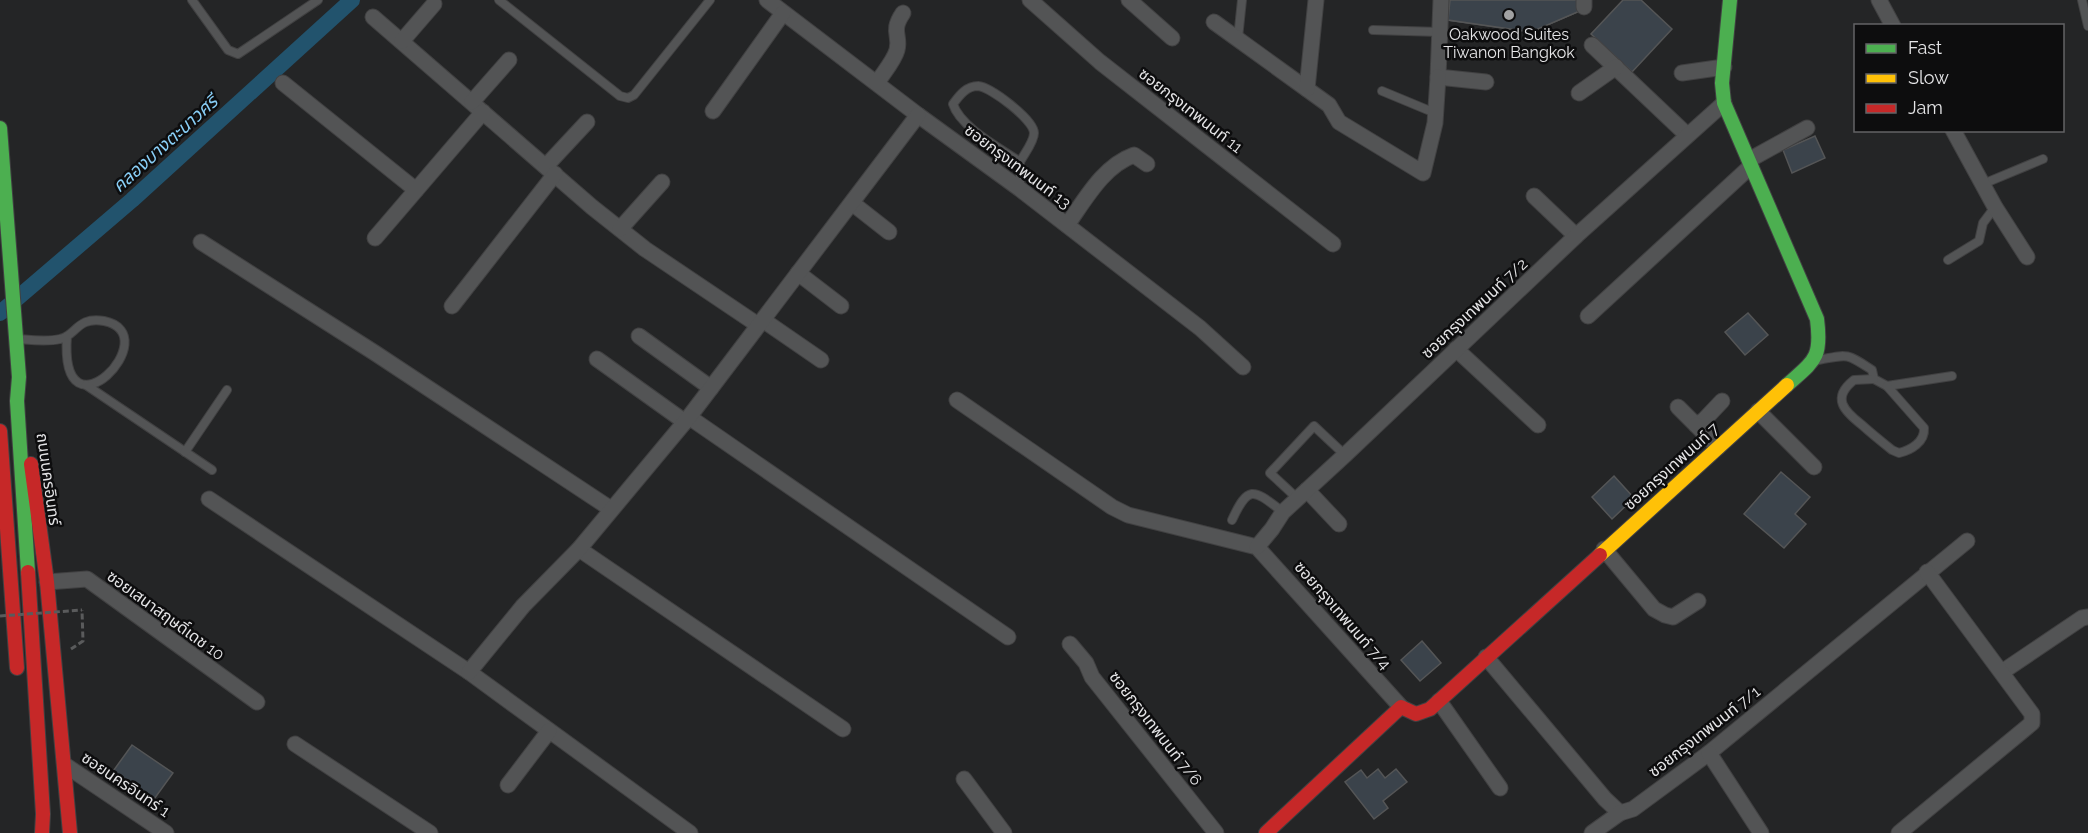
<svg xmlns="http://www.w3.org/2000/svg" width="2088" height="833" font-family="Raleway,'Noto Sans Thai',sans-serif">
<rect width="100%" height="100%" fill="#242526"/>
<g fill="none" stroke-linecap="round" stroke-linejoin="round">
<polyline stroke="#22536d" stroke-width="16" points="0,313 132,200 352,0"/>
</g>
<g fill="#3b434b" stroke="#545556" stroke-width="1.5">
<polygon points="1450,0 1582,0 1582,10 1531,32 1448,20"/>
<polygon points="1450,0 1582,0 1582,10 1531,32 1448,20"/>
<polygon points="1623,0 1641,0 1672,29 1632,72 1591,34"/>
<polygon points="1815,136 1825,158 1792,173 1783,150"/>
<polygon points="1748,313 1768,335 1745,355 1725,332"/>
<polygon points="1781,472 1810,497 1795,514 1806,524 1784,548 1744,514"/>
<polygon points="1614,476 1634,498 1612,519 1592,497"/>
<polygon points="1422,641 1441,663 1420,681 1401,660"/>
<polygon points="132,745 173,773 152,802 111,774"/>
<polygon points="1378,769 1385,778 1396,769 1407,782 1383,801 1388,808 1374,819 1345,782 1361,770 1367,778"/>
</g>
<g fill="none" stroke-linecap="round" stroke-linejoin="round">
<g stroke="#414142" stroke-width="10">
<g id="lane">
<polyline points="192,0 228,50 238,54 318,0"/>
<polyline points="499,0 620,96 628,98 634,95 710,0"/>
<polyline points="2082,0 2088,26"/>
<polyline points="1373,30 1440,32"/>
<polyline points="1238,38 1242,0"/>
<polyline points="1382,91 1435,113"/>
<path d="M 1020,162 C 1024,154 1034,142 1034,133 C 1034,120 991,87 978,86 C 966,86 959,96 953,104 C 960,127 1000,148 1020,162 L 1020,188"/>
<polyline points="1983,184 2043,159"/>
<polyline points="1948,260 1979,241 1983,223 1995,207"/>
<path d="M 18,339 C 32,340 47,342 60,339 C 76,336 77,316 104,321 C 169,334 59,448 67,336"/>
<path d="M 1818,360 C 1849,354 1846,353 1872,370 L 1874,379 L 1887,386 L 1952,376"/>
<path d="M 1874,379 L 1854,380 C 1831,398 1844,411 1862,425 C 1872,434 1882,442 1892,450 L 1899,453 C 1911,450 1925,442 1924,428 L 1887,386"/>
<polyline points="86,385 212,470"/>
<polyline points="185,452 227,390"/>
<polyline points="1298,499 1270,473 1314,426 1345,455"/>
<path d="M 1232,520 C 1249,483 1254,490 1283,512"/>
</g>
</g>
<g stroke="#414142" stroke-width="17">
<g id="street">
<polyline points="767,0 918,115 1020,189 1200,328 1243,367"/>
<polyline points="1030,0 1100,62 1333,244"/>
<polyline points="1129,0 1172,38"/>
<polyline points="1441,0 1438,77 1486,82"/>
<polyline points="1879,0 1893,26"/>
<polyline points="1584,7 1584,0"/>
<polyline points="373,17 592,207 645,249 758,325"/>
<polyline points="1214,22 1329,105 1339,122 1423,173 1435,123 1438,77"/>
<polyline points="402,41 434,4"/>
<polyline points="1592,45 1687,135"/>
<polyline points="1682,73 1724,67"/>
<polyline points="283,83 416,190"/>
<path d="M 877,83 C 883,73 894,61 897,50 C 901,35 890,32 903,13"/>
<polyline points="1307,89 1316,0"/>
<polyline points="1579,93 1616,67"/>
<polyline points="472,102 509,60"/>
<polyline points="713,111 783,13"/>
<polyline points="1953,130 1995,207 2027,257"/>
<polyline points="1749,160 1807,128"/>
<polyline points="546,166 587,122"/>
<polyline points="1534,196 1576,236"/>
<polyline points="852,203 889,232"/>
<path d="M 1067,225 C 1085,200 1103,166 1134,155 L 1147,164"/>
<polyline points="620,229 662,182"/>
<polyline points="375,238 483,112"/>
<polyline points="201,242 375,353 611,509"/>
<polyline points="798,273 841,306"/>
<polyline points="452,306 555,174"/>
<polyline points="1588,316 1751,166"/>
<polyline points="763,320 821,360"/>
<polyline points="639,336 711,388"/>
<polyline points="1456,349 1538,425"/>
<polyline points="597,359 685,422"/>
<polyline points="957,400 1112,507 1128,515 1257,547 1401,707"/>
<polyline points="1678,407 1696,425 1704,420 1722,401"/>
<polyline points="1758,411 1814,467"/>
<polyline points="689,417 1008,637"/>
<polyline points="1696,425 1718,447"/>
<polyline points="1307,490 1339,524"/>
<polyline points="209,499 469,672 690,833"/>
<polyline points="1257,547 1272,529 1283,512 1345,455 1576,236 1724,103"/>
<polyline points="579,549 843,729"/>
<polyline points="1604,549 1654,609 1665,615 1673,617 1698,601"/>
<polyline points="47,582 87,579 257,702"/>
<polyline points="1070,644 1086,663 1092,677 1216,833"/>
<polyline points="1486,657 1605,799 1620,813 1633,809 1709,753 1967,541"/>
<polyline points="469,672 523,606 579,549 689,417 918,115"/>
<polyline points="2002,672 2082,618 2088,617"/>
<polyline points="1439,701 1500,788"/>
<polyline points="295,744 430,833"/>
<polyline points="1709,753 1761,833"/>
<polyline points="65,765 166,833"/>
<polyline points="964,779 1004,833"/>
<polyline points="508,785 549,731"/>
<polyline points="1592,833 1620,813"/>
<polyline points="1899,833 2032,723 2032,714 1927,572"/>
</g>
</g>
<g stroke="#414142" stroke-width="16">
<g id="fast">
<path d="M 1730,0 L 1722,83 L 1724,103 L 1817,319 C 1822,358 1815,360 1787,385"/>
<polyline points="0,128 19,377 17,401 28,572"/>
</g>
</g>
<g stroke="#414142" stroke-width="16">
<polyline id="slow" points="1600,555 1787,385"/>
</g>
<g stroke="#414142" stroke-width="16">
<g id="jam">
<polyline points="0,431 17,668"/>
<polyline points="31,464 47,582 70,833"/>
<polyline points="28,572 43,814 42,833"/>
<polyline points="1266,833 1401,707 1416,714 1430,709 1600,555"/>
</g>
</g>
<polyline stroke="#5a5b5c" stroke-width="3" stroke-dasharray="6 3" stroke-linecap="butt" points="71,649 83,641 82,610"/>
<use href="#lane" stroke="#535455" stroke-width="8"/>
<use href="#street" stroke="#535455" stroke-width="15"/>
<use href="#fast" stroke="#4caf50" stroke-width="14"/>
<use href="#slow" stroke="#ffc107" stroke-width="14"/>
<use href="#jam" stroke="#c62828" stroke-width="14"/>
<polyline stroke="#5a5b5c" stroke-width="3" stroke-dasharray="6 3" stroke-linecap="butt" points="0,616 82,610"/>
</g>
<circle fill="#a1a2a3" stroke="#0d0d0e" stroke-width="2" cx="1509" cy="15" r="6"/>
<g text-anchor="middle" stroke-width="5" stroke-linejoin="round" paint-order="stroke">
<g font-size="16" fill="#e5e5e7" stroke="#0d0d0e">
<text x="1509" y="40">Oakwood Suites<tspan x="1509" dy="18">Tiwanon Bangkok</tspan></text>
</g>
<g font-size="16" fill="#e5e5e7" stroke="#0d0d0e">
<text transform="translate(1191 110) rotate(38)" y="6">ซอยกรุงเทพนนท์ 11</text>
<text transform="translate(1018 166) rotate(37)" y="6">ซอยกรุงเทพนนท์ 13</text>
<text transform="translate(1474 308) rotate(-43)" y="6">ซอยกรุงเทพนนท์ 7/2</text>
<text transform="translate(1671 466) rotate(-42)" y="6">ซอยกรุงเทพนนท์ 7</text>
<text transform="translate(49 479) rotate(82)" y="6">ถนนนครอินทร์</text>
<text transform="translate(166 615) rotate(36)" y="6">ซอยเสนาสฤษดิ์เดช 10</text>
<text transform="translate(1343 615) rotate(49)" y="6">ซอยกรุงเทพนนท์ 7/4</text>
<text transform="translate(1156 728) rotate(52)" y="6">ซอยกรุงเทพนนท์ 7/6</text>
<text transform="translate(1704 731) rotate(-38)" y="6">ซอยกรุงเทพนนท์ 7/1</text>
<text transform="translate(126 784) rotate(34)" y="6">ซอยนครอินทร์ 1</text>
</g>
<g font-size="18" font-style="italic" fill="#89cff7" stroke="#0d0d0e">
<text transform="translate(165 144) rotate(-42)" y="6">คลองบางตะนาวศรี</text>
</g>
</g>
<rect x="1854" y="24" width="210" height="108" fill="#0d0d0e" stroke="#636365" stroke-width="1.5"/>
<rect x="1866" y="44" width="30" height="9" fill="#4caf50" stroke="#636365" stroke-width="1.5"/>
<text x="1908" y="54" font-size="18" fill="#e5e5e7">Fast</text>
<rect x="1866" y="74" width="30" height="9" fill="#ffc107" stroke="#636365" stroke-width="1.5"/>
<text x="1908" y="84" font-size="18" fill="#e5e5e7">Slow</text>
<rect x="1866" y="104" width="30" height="9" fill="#c62828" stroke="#636365" stroke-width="1.5"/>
<text x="1908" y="114" font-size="18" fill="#e5e5e7">Jam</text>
</svg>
